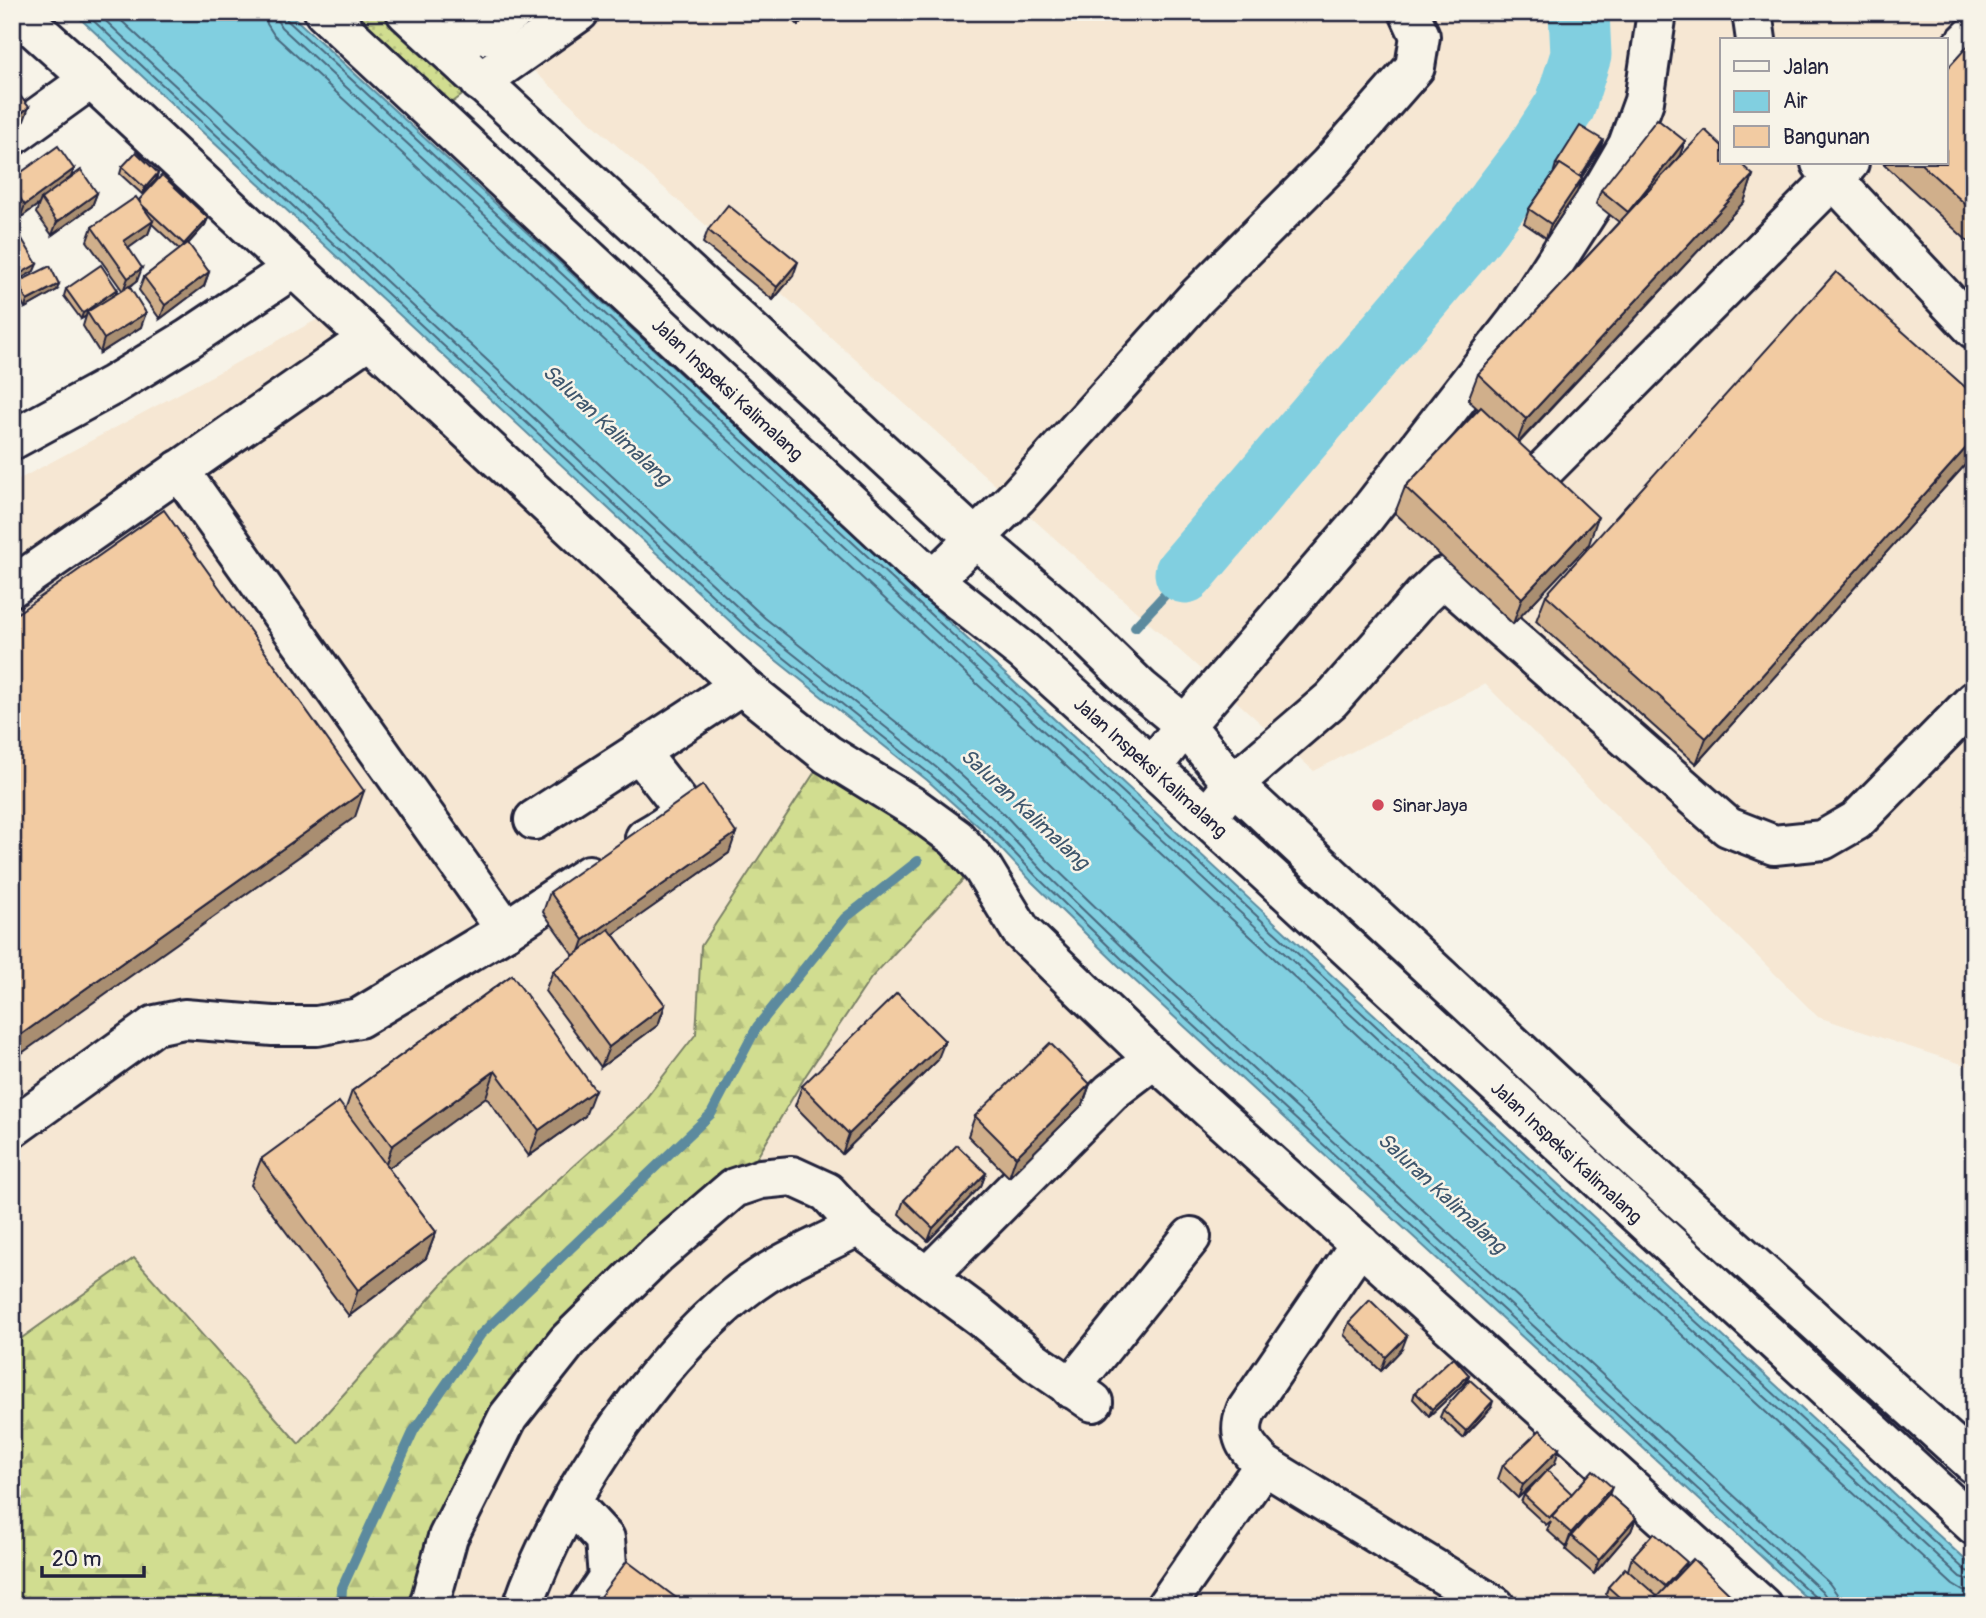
<svg xmlns="http://www.w3.org/2000/svg" width="1986" height="1618" font-family="Pangolin,sans-serif">
<defs>
<pattern id="grass-dots" width="8" height="8" patternUnits="userSpaceOnUse" patternTransform="scale(1.75)"><rect width="8" height="8" fill="#d1dd90"/><path d="M2 2h.1M6 6h.1" fill="none" stroke="#b3bd7d" stroke-width="1.8" stroke-linecap="round"/></pattern>
<pattern id="forest-firs" width="22" height="20" patternUnits="userSpaceOnUse" patternTransform="scale(1.75)"><rect width="22" height="20" fill="#d1dd90"/><path d="M5 1l3.5 6h-7zM16 11l3.5 6h-7z" fill="#b3bd7d"/></pattern>
</defs>
<rect width="100%" height="100%" fill="#f7f3e8"/>
<filter id="ink" filterUnits="userSpaceOnUse"><feTurbulence type="fractalNoise" baseFrequency=".0143" numOctaves="2"/><feDisplacementMap in="SourceGraphic" scale="14" xChannelSelector="R" yChannelSelector="G"/><feConvolveMatrix kernelMatrix="1 2 1 2 8 2 1 2 1" color-interpolation-filters="sRGB"/></filter>
<g filter="url(#ink)">
<g fill="#f6e7d3" fill-rule="evenodd">
<path d="M 468,12 L 1974,12 L 1974,1068 L 1818,1017 L 1485,684 L 1314,771 ZM 1722,40 L 1946,40 L 1946,163 L 1722,163 Z"/>
<polygon points="348,303 824,758 701,946 696,1034 639,1107 446,1280 298,1445 134,1258 12,1345 12,483"/>
<polygon points="975,867 1761,1606 443,1606 461,1511 584,1352 806,1075 871,978"/>
</g>
<polygon fill="url(#grass-dots)" stroke="#7a8066" stroke-width="2" points="325,12 406,12 480,82 434,116"/>
<polygon fill="url(#forest-firs)" stroke="#7a8066" stroke-width="2" points="824,758 975,867 871,978 806,1075 723,1215 584,1352 461,1511 443,1606 12,1606 12,1345 134,1258 299,1444 446,1280 639,1107 696,1034 701,946"/>
<polygon fill="#81cfe0" stroke="#5b8a9e" stroke-width="2" points="73,12 288,12 1974,1568 1974,1606 1815,1606 1120,967 1032,882 987,834 927,780 748,638"/>
<g fill="none" stroke-linecap="round" stroke-linejoin="round">
<g stroke="#48677d" stroke-width="2">
<polyline points="84,12 753,633 931,775 992,829 1037,877 1125,962 1816,1598 1819,1606"/>
<polyline points="96,12 758,626 937,768 997,822 1043,871 1131,956 1822,1591 1827,1598 1828,1606"/>
<polyline points="112,12 765,618 944,760 1004,814 1050,863 1138,948 1829,1583 1837,1594 1838,1606"/>
<polyline points="265,12 267,24 274,35 1953,1585 1963,1591 1974,1592"/>
<polyline points="276,12 277,20 281,27 1960,1577 1974,1582"/>
<polyline points="284,12 287,20 1966,1571 1974,1573"/>
</g>
<g stroke="#5b8a9e" stroke-width="10">
<polyline points="1135,627 1185,573"/>
<polyline points="341,1606 342,1588 414,1430 481,1334 711,1114 757,1027 845,918 918,861"/>
</g>
<polyline stroke="#81cfe0" stroke-width="61" points="1185,573 1470,238 1534,154 1565,106 1581,55 1579,12"/>
<g stroke="#22223b" stroke-width="44">
<g id="minor">
<polyline points="16,12 91,79 741,685 827,754 915,808 956,838 983,869 1021,931 1154,1059 1762,1606"/>
<polyline points="461,12 484,35 513,12"/>
<polyline points="1752,12 1756,40"/>
<polyline points="1946,62 1974,34"/>
<polyline points="480,82 579,12"/>
<polyline points="12,136 91,79"/>
<polyline points="1821,163 1833,179 1974,329"/>
<polyline points="12,440 113,385 188,339 294,268"/>
<polyline points="179,470 506,930"/>
<polyline points="1527,487 1849,163"/>
<polyline points="933,580 1018,496 1196,298 1329,165 1415,67 1420,36 1409,12"/>
<polyline points="12,587 368,339"/>
<polyline points="1152,767 1185,725 1365,517 1517,321 1606,183 1628,145 1644,101 1657,12"/>
<polyline points="1207,817 1233,784 1331,700 1422,597 1443,577 1728,827 1774,845 1823,840 1856,821 1974,701"/>
<polyline points="534,820 639,752"/>
<path d="M 645,838 C 659,829 683,820 678,802 L 639,752 L 741,685"/>
<polyline points="12,1128 155,1025 184,1019 273,1026 317,1026 359,1018 506,930 589,875"/>
<path d="M 1360,1244 L 1246,1411 C 1236,1436 1246,1447 1264,1465 L 1495,1606"/>
<polyline points="927,1277 981,1317 1035,1362 1093,1402"/>
<polyline points="1070,1388 1191,1237"/>
<polyline points="571,1502 605,1539 608,1578 589,1606"/>
<polyline points="429,1606 448,1537 508,1417 568,1341 657,1254 734,1188 761,1179 792,1176 827,1192 858,1226 927,1277 1111,1092 1154,1059"/>
<path d="M 523,1606 C 560,1497 667,1338 764,1275 C 793,1256 827,1243 858,1226"/>
<polyline points="1166,1606 1264,1465"/>
</g>
</g>
<g stroke="#22223b" stroke-width="44">
<g id="major">
<polyline points="324,12 933,580 1023,651 1152,767 1974,1525"/>
<polyline points="406,12 976,539 1063,613 1141,689 1185,725 1233,784 1643,1166 1974,1464"/>
</g>
</g>
<use href="#minor" stroke="#f7f3e8" stroke-width="38"/>
<use href="#major" stroke="#f7f3e8" stroke-width="38"/>
</g>
<g fill="#d0af8b" stroke="#22223b" stroke-width="2">
<polygon points="786,12 811,12 798,25"/>
<polygon points="1974,39 1974,247 1883,163 1946,163"/>
<polygon points="1685,141 1680,155 1670,168 1753,175 1744,202 1519,443 1589,544 1513,624 1395,513 1405,487 1478,409 1468,400 1478,374 1619,222 1596,204 1601,190"/>
<polygon points="1601,147 1581,178 1577,192 1546,238 1524,223 1529,209 1555,171 1554,171 1556,164"/>
<polygon points="122,167 158,173 156,180 142,194 120,174"/>
<polygon points="74,169 71,178 97,193 92,206 52,235 36,213 39,204 20,218 12,207 12,179"/>
<polygon points="139,200 208,218 205,225 188,244 209,272 204,286 160,319 139,290 144,277 180,250 152,224 148,234 128,248 137,281 130,287 141,327 100,353 83,326 86,316 81,319 64,296 66,289 117,289 115,295 122,290 87,241 92,227"/>
<polygon points="708,230 793,276 773,300 703,243"/>
<polygon points="18,282 57,290 25,308 15,289"/>
<polygon points="1974,395 1974,455 1696,764 1536,621 1546,595"/>
<polygon points="729,853 613,934 665,1005 658,1025 601,1067 545,991 553,971 574,956 543,912 550,892"/>
<polygon points="512,975 585,1116 529,1156 486,1097 388,1168 436,1232 426,1258 349,1316 251,1185 261,1159 345,1111 352,1091"/>
<polygon points="937,1061 842,1154 795,1106 802,1086"/>
<polygon points="1090,1084 1083,1104 1009,1177 968,1136 975,1116"/>
<polygon points="986,1173 981,1186 928,1241 899,1214 904,1200"/>
<polygon points="1349,1322 1402,1349 1381,1371 1344,1335"/>
<polygon points="1469,1375 1466,1382 1429,1416 1413,1399 1415,1392"/>
<polygon points="1491,1408 1463,1438 1440,1417 1443,1410"/>
<polygon points="1555,1463 1518,1498 1498,1479 1503,1465"/>
<polygon points="1572,1494 1609,1494 1636,1518 1631,1531 1594,1574 1566,1550 1568,1545 1566,1547 1547,1530 1551,1521 1546,1525 1521,1502 1524,1495"/>
<polygon points="1632,1557 1686,1566 1742,1606 1619,1606 1606,1594 1608,1587 1628,1570"/>
</g>
<g fill="#a98e71" stroke="#22223b" stroke-width="2">
<polygon points="803,12 811,12 798,25"/>
<polygon points="29,107 24,121 12,130 12,121"/>
<polygon points="1603,140 1601,147 1576,186 1579,179"/>
<polygon points="1685,141 1680,155 1624,226 1629,213"/>
<polygon points="74,169 69,182 41,199 39,204 20,218 25,205"/>
<polygon points="158,173 156,180 142,194 145,188"/>
<polygon points="1753,175 1744,202 1516,445 1526,419"/>
<polygon points="1582,178 1577,192 1546,238 1551,224"/>
<polygon points="97,193 92,206 52,235 57,222"/>
<polygon points="208,218 205,225 181,251 184,244"/>
<polygon points="153,221 148,234 119,255 124,241"/>
<polygon points="798,262 793,276 773,300 777,287"/>
<polygon points="37,264 34,271 13,283 16,276"/>
<polygon points="142,268 137,281 123,291 128,278"/>
<polygon points="209,272 204,286 160,319 165,305"/>
<polygon points="59,284 57,290 25,308 27,301"/>
<polygon points="117,289 115,296 87,312 86,316 81,319 83,313"/>
<polygon points="146,313 141,327 100,353 104,339"/>
<polygon points="1974,439 1974,455 1696,764 1706,738"/>
<polygon points="1598,517 1589,544 1513,624 1522,598"/>
<polygon points="364,791 355,817 12,1060 12,1041"/>
<polygon points="736,833 729,853 577,960 584,940"/>
<polygon points="665,1005 658,1025 601,1067 609,1047"/>
<polygon points="945,1041 937,1061 842,1154 849,1134"/>
<polygon points="495,1071 486,1097 383,1172 392,1146"/>
<polygon points="1090,1084 1083,1104 1009,1177 1016,1157"/>
<polygon points="595,1090 585,1116 529,1156 539,1130"/>
<polygon points="986,1173 981,1186 928,1241 933,1228"/>
<polygon points="436,1232 426,1258 349,1316 358,1290"/>
<polygon points="1407,1336 1402,1349 1381,1371 1386,1357"/>
<polygon points="1469,1375 1466,1382 1429,1416 1432,1409"/>
<polygon points="1493,1401 1491,1408 1463,1438 1466,1431"/>
<polygon points="1559,1449 1555,1463 1518,1498 1523,1485"/>
<polygon points="1612,1487 1607,1501 1571,1536 1566,1547 1571,1533"/>
<polygon points="1636,1518 1631,1531 1594,1574 1599,1560"/>
</g>
<g fill="#f2cba2" stroke="#22223b" stroke-width="2">
<polygon points="1974,39 1974,212 1920,163 1946,163 1946,70"/>
<polygon points="12,86 29,107 12,121"/>
<polygon points="1657,119 1685,141 1628,212 1601,190"/>
<polygon points="1580,126 1603,140 1580,177 1560,164 1559,165 1556,164"/>
<polygon points="1705,130 1722,146 1722,163 1740,163 1753,175 1526,419 1478,374"/>
<polygon points="58,146 74,169 25,205 12,187 12,179"/>
<polygon points="136,152 158,173 145,188 122,167"/>
<polygon points="1560,164 1582,178 1551,224 1529,209"/>
<polygon points="81,170 97,193 57,222 41,199"/>
<polygon points="162,175 208,218 184,244 142,205 139,200"/>
<polygon points="136,197 153,221 124,241 142,268 128,278 92,227"/>
<polygon points="728,205 798,262 777,287 708,230"/>
<polygon points="19,234 37,264 16,276 12,269 12,237"/>
<polygon points="188,243 209,272 165,305 144,277"/>
<polygon points="101,265 117,289 83,313 66,289"/>
<polygon points="50,266 59,284 27,301 18,282"/>
<polygon points="1836,272 1974,395 1974,439 1706,738 1546,595"/>
<polygon points="129,286 146,313 104,339 87,312"/>
<polygon points="1481,407 1598,517 1522,598 1405,487"/>
<polygon points="164,510 364,791 12,1041 12,617"/>
<polygon points="703,785 736,833 584,940 550,892"/>
<polygon points="609,929 665,1005 609,1047 553,971"/>
<polygon points="512,975 595,1090 539,1130 495,1071 392,1146 352,1091"/>
<polygon points="897,993 945,1041 849,1134 802,1086"/>
<polygon points="1050,1043 1090,1084 1016,1157 975,1116"/>
<polygon points="339,1102 436,1232 358,1290 261,1159"/>
<polygon points="957,1145 986,1173 933,1228 904,1200"/>
<polygon points="1370,1300 1407,1336 1386,1357 1349,1322"/>
<polygon points="1453,1357 1469,1375 1432,1409 1415,1392"/>
<polygon points="1470,1380 1493,1401 1466,1431 1443,1410"/>
<polygon points="1540,1430 1559,1449 1523,1485 1503,1465"/>
<polygon points="1547,1470 1572,1494 1549,1518 1524,1495"/>
<polygon points="1593,1470 1612,1487 1571,1533 1552,1516"/>
<polygon points="1609,1494 1636,1518 1599,1560 1571,1536"/>
<polygon points="1654,1533 1687,1562 1665,1586 1632,1557"/>
<polygon points="1693,1559 1742,1606 1648,1606"/>
<polygon points="627,1561 687,1606 593,1606"/>
<polygon points="1625,1568 1657,1596 1648,1606 1629,1606 1608,1587"/>
</g>
</g>
<circle fill="#d1495b" stroke="#f7f3e8" stroke-width="2.5" cx="1378" cy="805" r="7"/>
<g text-anchor="middle" stroke-width="5" stroke-linejoin="round" paint-order="stroke">
<g font-size="19" fill="#22223b" stroke="#f7f3e8">
<text transform="translate(728 389) rotate(43)" y="7">Jalan Inspeksi Kalimalang</text>
<text transform="translate(1151 767) rotate(42)" y="7">Jalan Inspeksi Kalimalang</text>
<text transform="translate(1567 1152) rotate(43)" y="7">Jalan Inspeksi Kalimalang</text>
</g>
<g font-size="19" fill="#22223b" stroke="#f7f3e8" text-anchor="start">
<text x="1392" y="812">SinarJaya</text>
</g>
<g font-size="21" font-style="italic" fill="#3e566d" stroke="#f7f3e8">
<text transform="translate(607 425) rotate(43)" y="7">Saluran Kalimalang</text>
<text transform="translate(1025 809) rotate(43)" y="7">Saluran Kalimalang</text>
<text transform="translate(1442 1193) rotate(43)" y="7">Saluran Kalimalang</text>
</g>
</g>
<rect width="1986" height="1618" fill="none" stroke="#f7f3e8" stroke-width="42"/>
<rect x="21" y="21" width="1944" height="1576" fill="none" stroke="#22223b" stroke-width="2.5" filter="url(#ink)"/>
<rect x="1720" y="38" width="228" height="126" fill="#f7f3e8" stroke="#a29fa3" stroke-width="2"/>
<rect x="1734" y="61" width="35" height="10" fill="#f7f3e8" stroke="#a29fa3" stroke-width="2"/>
<text x="1783" y="74" font-size="21" fill="#22223b">Jalan</text>
<rect x="1734" y="91" width="35" height="21" fill="#81cfe0" stroke="#a29fa3" stroke-width="2"/>
<text x="1783" y="108" font-size="21" fill="#22223b">Air</text>
<rect x="1734" y="126" width="35" height="21" fill="#f2cba2" stroke="#a29fa3" stroke-width="2"/>
<text x="1783" y="144" font-size="21" fill="#22223b">Bangunan</text>
<path d="M42 1566v10h102v-10" fill="none" stroke="#22223b" stroke-width="3.5"/>
<text x="52" y="1566" font-size="21" fill="#22223b" stroke="#f7f3e8" stroke-width="5" paint-order="stroke">20 m</text>
</svg>
